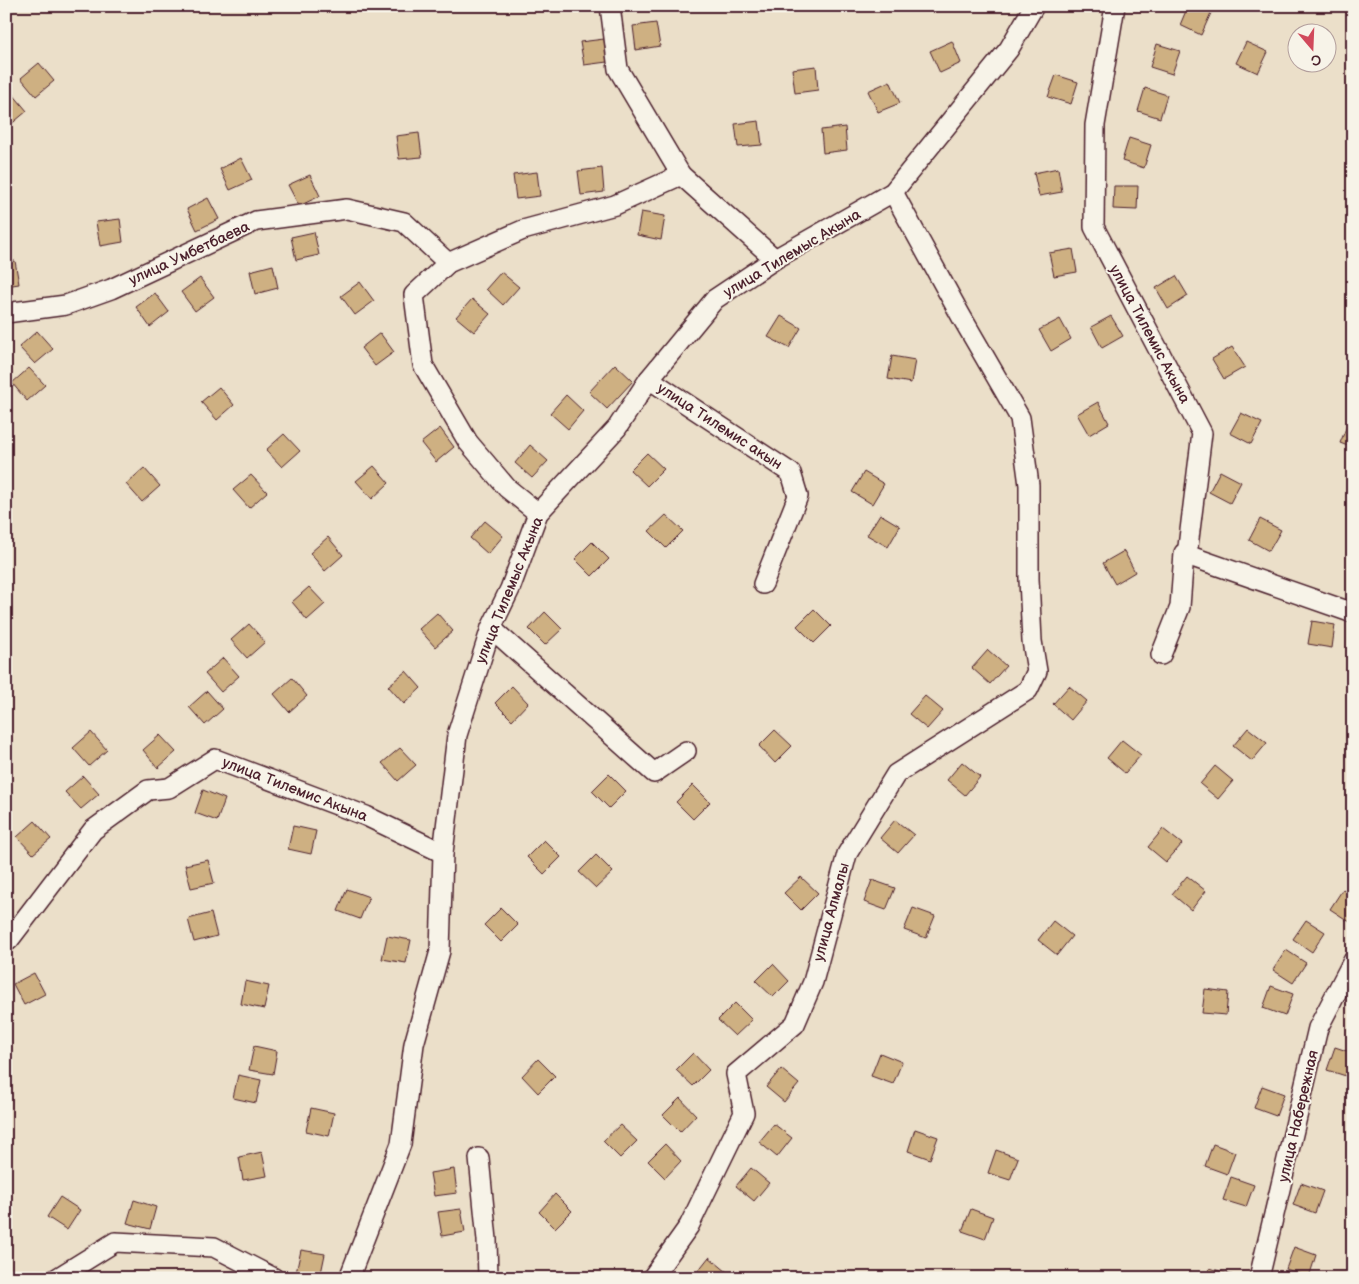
<svg xmlns="http://www.w3.org/2000/svg" width="1359" height="1284" font-family="'Balsamiq Sans',sans-serif">
<rect width="100%" height="100%" fill="#ebdfc9"/>
<filter id="ink" filterUnits="userSpaceOnUse"><feTurbulence type="fractalNoise" baseFrequency=".02" numOctaves="2"/><feDisplacementMap in="SourceGraphic" scale="10" xChannelSelector="R" yChannelSelector="G"/><feConvolveMatrix kernelMatrix="1 2 1 2 8 2 1 2 1" color-interpolation-filters="sRGB"/></filter>
<g filter="url(#ink)">
<g fill="#ceb082" stroke="#4a1f2b">
<polygon points="1188,6 1196,6 1211,13 1201,35 1180,25"/>
<polygon points="656,23 660,46 636,50 633,26"/>
<polygon points="604,39 607,62 584,65 580,42"/>
<polygon points="952,41 961,63 940,73 930,51"/>
<polygon points="1246,42 1268,52 1258,73 1236,63"/>
<polygon points="1157,44 1180,51 1172,74 1150,67"/>
<polygon points="39,63 54,81 36,96 21,78"/>
<polygon points="816,66 818,90 795,93 792,69"/>
<polygon points="1056,75 1078,82 1071,104 1048,97"/>
<polygon points="890,81 900,103 878,112 868,91"/>
<polygon points="1145,88 1167,95 1160,118 1138,111"/>
<polygon points="12,93 27,111 9,126 6,123 6,97"/>
<polygon points="759,121 762,145 738,147 735,124"/>
<polygon points="845,127 847,150 823,153 821,130"/>
<polygon points="419,133 422,157 399,159 396,136"/>
<polygon points="1129,138 1151,145 1144,168 1122,161"/>
<polygon points="241,158 252,180 230,190 220,169"/>
<polygon points="602,168 604,192 581,195 578,171"/>
<polygon points="1058,168 1062,192 1039,196 1034,173"/>
<polygon points="537,172 540,196 516,199 513,175"/>
<polygon points="310,175 320,196 299,206 288,185"/>
<polygon points="1114,186 1138,186 1137,210 1113,209"/>
<polygon points="208,198 219,219 197,230 187,209"/>
<polygon points="641,212 665,216 661,240 637,235"/>
<polygon points="120,219 123,242 100,246 96,222"/>
<polygon points="314,232 319,255 296,260 291,237"/>
<polygon points="1073,249 1077,272 1054,276 1049,253"/>
<polygon points="15,261 19,284 6,286 6,262"/>
<polygon points="273,265 278,288 255,294 250,271"/>
<polygon points="501,272 519,287 503,305 486,289"/>
<polygon points="1176,276 1188,296 1168,309 1156,288"/>
<polygon points="200,278 214,297 195,311 181,292"/>
<polygon points="360,282 374,301 355,315 341,296"/>
<polygon points="155,293 169,312 150,327 136,307"/>
<polygon points="472,299 490,314 474,332 456,317"/>
<polygon points="781,316 801,328 789,348 768,337"/>
<polygon points="1111,316 1123,336 1102,348 1091,327"/>
<polygon points="1060,319 1071,339 1051,351 1039,330"/>
<polygon points="37,331 53,349 35,364 19,347"/>
<polygon points="380,333 394,352 375,366 361,348"/>
<polygon points="1232,347 1245,367 1224,379 1212,359"/>
<polygon points="892,356 915,360 911,383 888,379"/>
<polygon points="615,364 633,381 607,409 589,392"/>
<polygon points="29,368 45,385 27,401 12,383"/>
<polygon points="219,387 234,405 217,420 201,402"/>
<polygon points="566,395 583,411 568,429 550,413"/>
<polygon points="1098,402 1109,423 1089,435 1077,414"/>
<polygon points="1241,413 1262,423 1251,444 1230,433"/>
<polygon points="1349,421 1353,423 1353,448 1340,443"/>
<polygon points="440,428 454,447 436,462 421,443"/>
<polygon points="284,434 300,451 282,467 266,450"/>
<polygon points="530,445 548,461 532,478 515,463"/>
<polygon points="647,453 664,469 647,486 630,470"/>
<polygon points="374,466 389,483 372,499 356,481"/>
<polygon points="144,468 160,486 142,502 126,484"/>
<polygon points="1220,471 1241,482 1230,503 1209,492"/>
<polygon points="864,472 884,484 872,504 852,492"/>
<polygon points="251,475 267,492 249,508 233,490"/>
<polygon points="880,514 900,526 888,547 867,535"/>
<polygon points="666,515 683,531 666,548 649,531"/>
<polygon points="1260,519 1281,530 1269,551 1249,540"/>
<polygon points="485,521 503,536 488,554 470,538"/>
<polygon points="328,537 343,555 325,571 310,553"/>
<polygon points="592,542 609,559 592,576 575,559"/>
<polygon points="1124,551 1135,572 1115,584 1103,563"/>
<polygon points="309,587 325,604 307,620 292,602"/>
<polygon points="814,609 831,626 814,643 797,626"/>
<polygon points="545,612 562,629 545,645 529,629"/>
<polygon points="437,613 453,631 435,647 419,629"/>
<polygon points="1312,621 1335,625 1332,648 1308,644"/>
<polygon points="249,624 265,642 247,658 231,640"/>
<polygon points="988,650 1006,666 990,684 972,668"/>
<polygon points="223,658 239,676 221,692 205,674"/>
<polygon points="406,671 421,688 404,704 388,686"/>
<polygon points="292,678 307,696 289,712 274,694"/>
<polygon points="512,686 528,703 512,720 495,703"/>
<polygon points="1069,686 1087,701 1071,720 1053,704"/>
<polygon points="207,691 223,709 205,725 189,707"/>
<polygon points="925,696 943,711 927,729 909,714"/>
<polygon points="1248,728 1267,743 1252,761 1233,746"/>
<polygon points="775,730 792,746 775,763 759,746"/>
<polygon points="91,732 107,750 89,766 73,748"/>
<polygon points="160,735 176,752 158,768 143,750"/>
<polygon points="1122,740 1141,755 1125,773 1107,758"/>
<polygon points="400,748 416,765 398,781 382,763"/>
<polygon points="962,762 980,777 965,795 947,780"/>
<polygon points="1215,766 1233,781 1218,799 1200,784"/>
<polygon points="609,774 626,791 609,808 592,791"/>
<polygon points="83,776 99,794 81,809 65,792"/>
<polygon points="693,785 710,802 693,819 676,802"/>
<polygon points="203,790 225,799 217,821 195,813"/>
<polygon points="895,820 914,835 898,853 880,838"/>
<polygon points="35,821 51,839 33,854 17,837"/>
<polygon points="293,826 316,831 311,854 288,849"/>
<polygon points="1163,829 1182,844 1166,862 1148,847"/>
<polygon points="544,840 561,857 544,874 527,857"/>
<polygon points="596,855 613,872 596,888 579,872"/>
<polygon points="208,860 214,883 191,888 185,865"/>
<polygon points="1187,876 1206,891 1191,910 1172,894"/>
<polygon points="801,877 818,893 801,910 784,893"/>
<polygon points="872,880 895,888 886,910 864,902"/>
<polygon points="347,889 369,897 360,919 338,911"/>
<polygon points="1343,889 1353,896 1353,918 1350,922 1330,909"/>
<polygon points="501,908 518,925 501,942 484,925"/>
<polygon points="913,908 935,916 926,938 904,930"/>
<polygon points="211,913 217,936 194,942 188,919"/>
<polygon points="1306,920 1325,932 1312,952 1293,939"/>
<polygon points="1053,921 1072,936 1057,955 1038,940"/>
<polygon points="387,936 411,940 406,963 382,959"/>
<polygon points="1286,950 1306,963 1293,983 1273,970"/>
<polygon points="773,964 789,981 773,997 756,981"/>
<polygon points="34,973 45,994 24,1005 13,984"/>
<polygon points="245,981 269,986 264,1009 241,1004"/>
<polygon points="1271,986 1293,994 1285,1016 1263,1008"/>
<polygon points="1205,989 1228,992 1226,1015 1202,1013"/>
<polygon points="735,1003 752,1020 735,1036 718,1020"/>
<polygon points="254,1046 277,1051 273,1074 249,1070"/>
<polygon points="1335,1047 1353,1053 1353,1068 1349,1077 1327,1070"/>
<polygon points="693,1053 709,1070 693,1086 676,1070"/>
<polygon points="880,1053 902,1062 893,1084 871,1076"/>
<polygon points="538,1059 555,1076 538,1093 522,1076"/>
<polygon points="781,1069 799,1084 784,1102 766,1087"/>
<polygon points="238,1075 261,1080 256,1103 233,1098"/>
<polygon points="1262,1086 1284,1094 1276,1116 1254,1108"/>
<polygon points="680,1098 696,1115 680,1132 663,1115"/>
<polygon points="311,1108 334,1113 329,1136 306,1131"/>
<polygon points="774,1124 792,1138 777,1157 759,1142"/>
<polygon points="620,1125 637,1141 620,1158 603,1141"/>
<polygon points="915,1129 938,1137 930,1159 908,1151"/>
<polygon points="665,1144 681,1161 665,1178 648,1161"/>
<polygon points="1213,1144 1235,1152 1227,1174 1205,1166"/>
<polygon points="996,1150 1018,1158 1010,1180 988,1173"/>
<polygon points="262,1152 267,1176 243,1180 239,1157"/>
<polygon points="751,1168 769,1183 754,1201 736,1186"/>
<polygon points="454,1169 457,1193 434,1196 430,1173"/>
<polygon points="1231,1177 1254,1185 1246,1207 1223,1200"/>
<polygon points="1301,1183 1323,1191 1315,1213 1293,1205"/>
<polygon points="555,1194 572,1211 555,1228 539,1212"/>
<polygon points="60,1197 80,1210 67,1230 47,1217"/>
<polygon points="134,1200 156,1207 150,1229 127,1223"/>
<polygon points="461,1209 465,1232 442,1236 438,1212"/>
<polygon points="971,1209 993,1217 985,1239 962,1231"/>
<polygon points="1294,1247 1316,1255 1309,1277 1286,1269"/>
<polygon points="301,1250 325,1254 320,1278 296,1273"/>
<polygon points="709,1257 727,1272 723,1278 696,1278 694,1276"/>
<polygon points="1210,1268 1232,1275 1231,1278 1206,1278"/>
</g>
<g fill="none" stroke-linecap="round" stroke-linejoin="round">
<g stroke="#4a1f2b" stroke-width="22">
<g id="minor">
<polyline points="610,6 618,69 681,175"/>
<polyline points="1115,6 1095,125 1094,227 1202,433 1187,555 1184,553 1180,607 1161,655"/>
<polyline points="6,313 66,305 111,289 256,221 347,209 404,222 448,263"/>
<polyline points="649,379 791,473 798,496 763,584"/>
<polyline points="538,513 507,488 468,442 423,365 414,295 448,263 523,230 615,205 681,175 775,259"/>
<polyline points="1187,555 1353,613"/>
<polyline points="491,628 654,773 686,751"/>
<polyline points="6,938 9,940 93,830 148,790 169,788 215,759 366,816 443,853"/>
<polyline points="479,1158 487,1240 488,1278"/>
<polyline points="57,1278 115,1242 214,1247 274,1278"/>
<polyline points="349,1278 401,1144 414,1044 440,951 443,853 457,735 491,628 510,589 538,513 617,428 649,379 715,299 775,259 893,192 1009,49 1034,6"/>
<polyline points="652,1278 689,1226 744,1113 736,1074 795,1024 813,982 847,854 896,774 1028,690 1037,671 1032,641 1029,579 1029,485 1020,418 961,316 893,192"/>
<polyline points="1259,1278 1318,1028 1353,961"/>
</g>
</g>
<use href="#minor" stroke="#f7f3e8" stroke-width="19"/>
</g>
</g>
<g text-anchor="middle" stroke-width="4" stroke-linejoin="round" paint-order="stroke">
<g font-size="15" fill="#4a1f2b" stroke="#f7f3e8">
<text transform="translate(189 253) rotate(-25)" y="5">улица Умбетбаева</text>
<text transform="translate(792 253) rotate(-31)" y="5">улица Тилемыс Акына</text>
<text transform="translate(1150 334) rotate(62)" y="5">улица Тилемис Акына</text>
<text transform="translate(720 426) rotate(33)" y="5">улица Тилемис акын</text>
<text transform="translate(509 590) rotate(-68)" y="5">улица Тилемыс Акына</text>
<text transform="translate(295 789) rotate(21)" y="5">улица Тилемис Акына</text>
<text transform="translate(831 912) rotate(-75)" y="5">улица Алмалы</text>
<text transform="translate(1298 1116) rotate(-77)" y="5">улица Набережная</text>
</g>
</g>
<rect width="1359" height="1284" fill="none" stroke="#f7f3e8" stroke-width="25"/>
<rect x="12" y="12" width="1334" height="1259" fill="none" stroke="#4a1f2b" stroke-width="2" filter="url(#ink)"/>
<g transform="translate(1312 48) rotate(161)"><circle r="24" fill="#f7f3e8" stroke="#b29e9c"/>
<path d="M0-4L9 19L0 12L-9 19Z" fill="#d1495b"/>
<text y="-8" font-size="14" font-weight="bold" text-anchor="middle" fill="#4a1f2b">С</text>
</g>
</svg>
